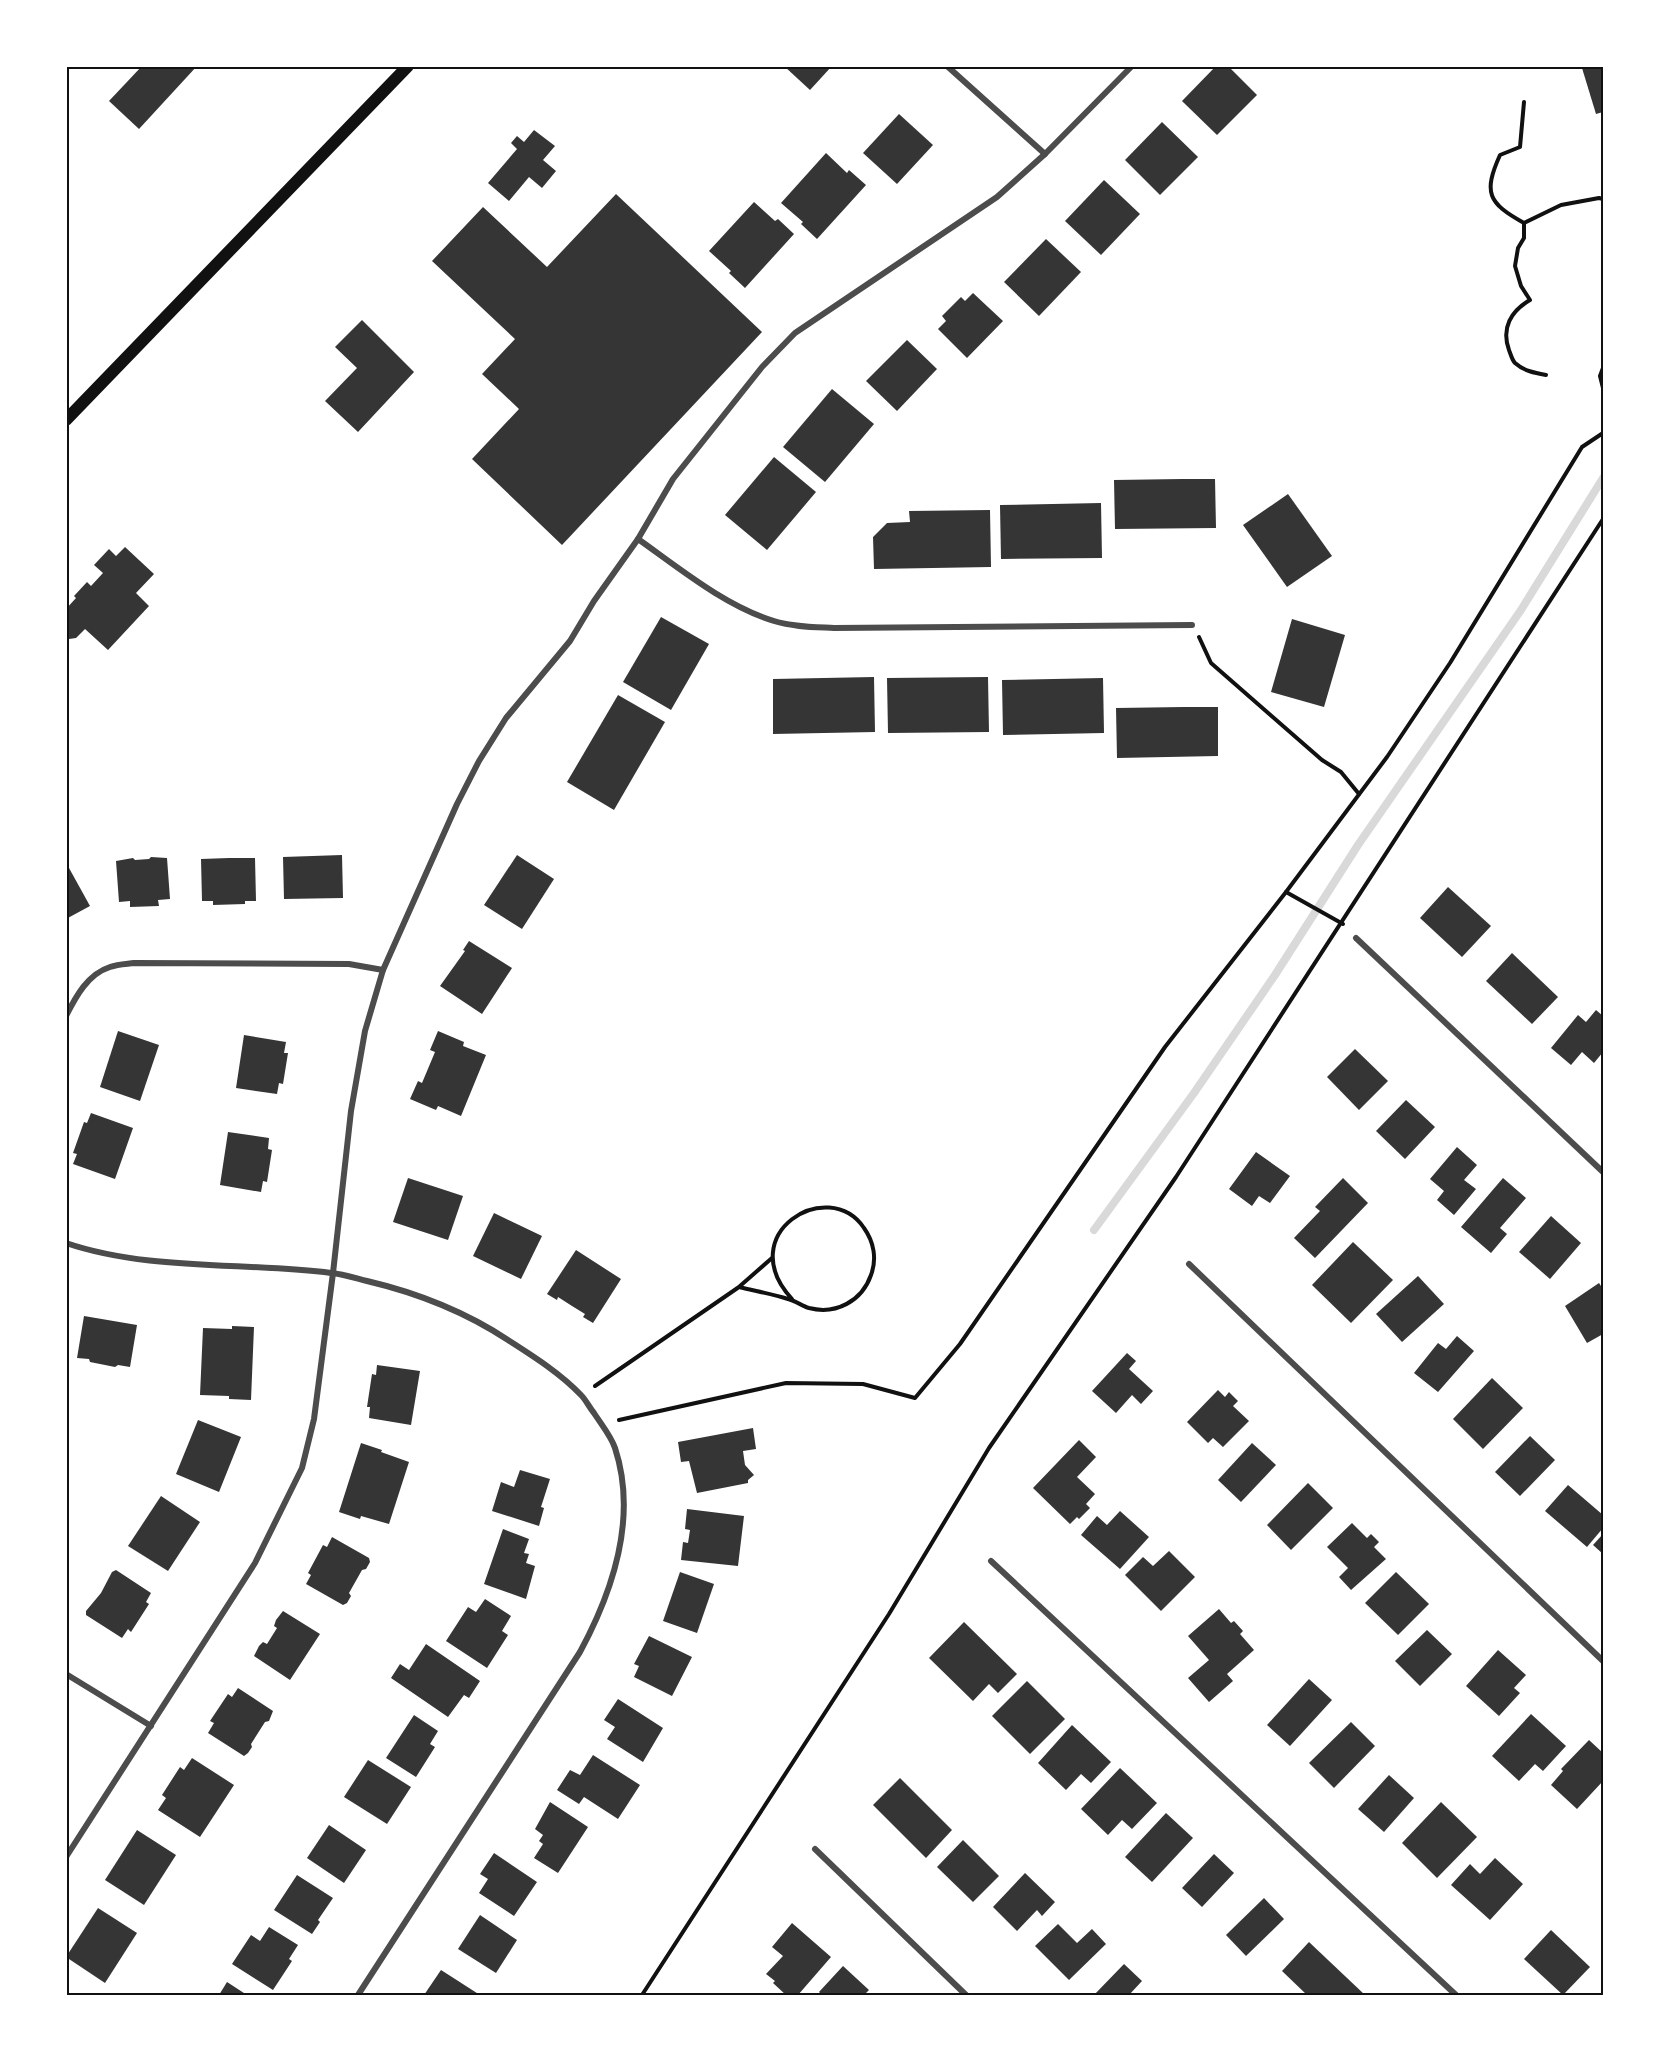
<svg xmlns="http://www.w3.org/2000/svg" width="1669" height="2061" font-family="Quicksand,sans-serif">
<rect width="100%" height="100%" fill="#fff"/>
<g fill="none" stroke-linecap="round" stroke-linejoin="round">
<polyline stroke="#d9d9d9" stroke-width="8" points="1094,1230 1194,1093 1275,975 1358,845 1521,610 1603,478"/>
</g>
<g fill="#353535">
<polygon points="142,66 197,66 139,129 109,101"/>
<polygon points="784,66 832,66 810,90"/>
<polygon points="1216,66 1228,66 1257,95 1217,135 1182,101"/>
<polygon points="1589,66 1603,66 1603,112 1596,114 1582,68"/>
<polygon points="899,114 933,145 897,184 863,153"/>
<polygon points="1162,122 1198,157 1160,195 1125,160"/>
<polygon points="534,130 555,146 543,160 556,171 542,188 529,177 509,201 488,183 517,149 511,143 517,136 524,142"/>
<polygon points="826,153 847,173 849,170 866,185 817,239 801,224 803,222 781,203"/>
<polygon points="1104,180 1140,214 1101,255 1065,221"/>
<polygon points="616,194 762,332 562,545 472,459 519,409 482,374 515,339 432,261 483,207 547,267"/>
<polygon points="754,202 775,221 778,219 794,234 745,288 729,273 731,271 709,251"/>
<polygon points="1046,239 1081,272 1039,316 1004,282"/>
<polygon points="973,293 1003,321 967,358 938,329 946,321 942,316 961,297 965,301"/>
<polygon points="362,320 414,372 358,432 325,401 357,368 335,347"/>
<polygon points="907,340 937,369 897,411 866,381"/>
<polygon points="832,389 874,424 825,482 783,447"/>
<polygon points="774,457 816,492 767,550 725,515"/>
<polygon points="1182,479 1215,479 1216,528 1115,529 1114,480"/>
<polygon points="1288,494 1332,556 1287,587 1243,525"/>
<polygon points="1101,503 1102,558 1001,559 1000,505"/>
<polygon points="990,510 991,567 874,569 873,537 887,523 910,522 909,511"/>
<polygon points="125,547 154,574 136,593 149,606 108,650 85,629 76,638 69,639 69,653 66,653 66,609 76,598 74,596 87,582 91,586 103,573 94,565 109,549 116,556"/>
<polygon points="661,617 709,644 671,710 623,682"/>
<polygon points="1292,619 1345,635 1324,707 1271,692"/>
<polygon points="874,677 875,732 773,734 773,679"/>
<polygon points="988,677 989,732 888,733 887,678"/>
<polygon points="1103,678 1104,733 1003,735 1002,680"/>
<polygon points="618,695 665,722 614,810 567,782"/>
<polygon points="1184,707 1218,707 1218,756 1117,758 1116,708"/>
<polygon points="342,855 343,898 284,899 283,857"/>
<polygon points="517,855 554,879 522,929 484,905"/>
<polygon points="151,857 167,858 170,899 158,900 159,906 130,907 130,901 119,902 116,861 133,858 135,860 149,859"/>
<polygon points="229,858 255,858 256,901 245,901 245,904 213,905 213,901 202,901 201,859"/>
<polygon points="69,868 90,906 66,919 66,870"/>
<polygon points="1448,887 1491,926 1462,957 1420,918"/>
<polygon points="469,941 512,968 482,1014 440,986 465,951 463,950"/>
<polygon points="1512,953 1558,997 1532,1024 1486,981"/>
<polygon points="1596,1010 1603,1016 1603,1052 1594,1063 1582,1052 1571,1065 1551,1048 1578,1015 1586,1022"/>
<polygon points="118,1031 159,1045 140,1101 100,1087"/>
<polygon points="438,1031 464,1042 463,1046 486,1055 461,1116 438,1106 436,1110 410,1099 418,1081 422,1083 435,1052 430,1050"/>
<polygon points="244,1035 286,1042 284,1053 288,1053 283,1084 279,1083 277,1094 236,1088"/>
<polygon points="1355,1049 1388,1081 1359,1110 1327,1077"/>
<polygon points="1406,1100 1435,1127 1405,1159 1376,1131"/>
<polygon points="91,1113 133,1128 115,1179 73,1164 77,1154 73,1153 84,1122 87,1123"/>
<polygon points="228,1132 269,1138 268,1149 272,1150 267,1182 263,1181 261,1192 220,1185"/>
<polygon points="1457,1147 1477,1165 1464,1180 1476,1189 1454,1215 1437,1200 1444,1191 1430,1179"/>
<polygon points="1256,1152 1290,1176 1270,1203 1259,1196 1252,1206 1229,1189"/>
<polygon points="408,1178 463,1196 448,1240 393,1222"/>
<polygon points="1343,1178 1368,1203 1315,1258 1294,1238 1320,1211 1315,1207"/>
<polygon points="1503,1178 1526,1198 1500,1228 1507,1234 1491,1253 1461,1227"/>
<polygon points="494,1213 542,1236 521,1279 473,1256"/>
<polygon points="1551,1216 1581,1243 1550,1279 1519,1252"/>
<polygon points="1353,1242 1393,1280 1351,1323 1312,1285"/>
<polygon points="576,1250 621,1279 593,1323 583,1317 585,1314 572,1306 558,1297 557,1300 547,1294"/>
<polygon points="1418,1276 1444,1304 1402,1342 1376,1314"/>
<polygon points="1599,1283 1603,1289 1603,1334 1587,1343 1565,1306"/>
<polygon points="84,1316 137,1325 130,1367 118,1365 115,1367 90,1362 89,1359 77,1358"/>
<polygon points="232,1326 254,1327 251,1400 229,1399 229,1396 200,1395 203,1328 232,1329"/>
<polygon points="1457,1336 1474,1351 1438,1392 1414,1373 1438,1343 1446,1349"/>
<polygon points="1127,1353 1136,1361 1129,1369 1153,1391 1141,1404 1132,1395 1116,1413 1092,1391"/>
<polygon points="377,1365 420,1371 411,1425 369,1418 370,1407 367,1407 372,1374 376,1375"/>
<polygon points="1492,1378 1523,1408 1483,1449 1453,1419"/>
<polygon points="1218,1390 1225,1397 1229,1392 1238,1401 1233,1406 1249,1421 1223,1447 1213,1438 1208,1443 1187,1422"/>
<polygon points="198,1420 241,1437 219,1492 176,1474"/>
<polygon points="753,1428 756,1449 743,1451 745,1465 754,1475 748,1480 748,1483 697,1493 689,1461 681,1462 678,1442"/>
<polygon points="1530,1436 1555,1460 1520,1496 1495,1472"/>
<polygon points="1079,1440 1096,1457 1077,1477 1095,1494 1086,1504 1090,1508 1079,1519 1077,1517 1070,1524 1033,1488"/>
<polygon points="361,1443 382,1450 381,1452 409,1462 389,1524 361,1516 360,1519 339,1512"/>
<polygon points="1252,1443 1276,1465 1241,1502 1218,1480"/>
<polygon points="520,1470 550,1479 541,1507 544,1508 539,1526 492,1511 501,1482 514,1487"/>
<polygon points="1308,1483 1333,1508 1291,1550 1267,1525"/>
<polygon points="1568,1485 1603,1515 1603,1528 1587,1547 1545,1511"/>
<polygon points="161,1496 200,1522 168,1571 128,1546"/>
<polygon points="687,1509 744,1516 738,1566 681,1560 683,1542 688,1543 690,1530 685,1529"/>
<polygon points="1120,1511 1149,1537 1120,1569 1081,1535 1097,1516 1107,1525"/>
<polygon points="1352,1523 1367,1538 1371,1534 1379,1542 1374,1547 1386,1559 1351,1590 1339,1577 1348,1568 1327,1547"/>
<polygon points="503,1529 529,1539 524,1553 529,1554 526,1563 535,1566 526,1599 484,1584"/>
<polygon points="1603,1534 1603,1554 1593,1545"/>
<polygon points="332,1537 369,1558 370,1562 366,1569 362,1570 349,1593 351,1596 347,1603 343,1605 306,1584 311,1575 308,1573 323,1545 327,1547"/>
<polygon points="1169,1551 1195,1577 1161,1611 1125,1575 1143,1557 1153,1566"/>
<polygon points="116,1570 151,1593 146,1602 149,1604 131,1632 128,1629 122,1638 86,1615 86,1611 101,1593 112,1572"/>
<polygon points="680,1572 714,1584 697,1633 663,1621"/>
<polygon points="1396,1572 1429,1604 1398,1635 1365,1603"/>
<polygon points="485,1599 511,1616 502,1631 508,1635 487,1668 446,1641 468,1607 476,1612"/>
<polygon points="1219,1609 1231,1623 1234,1621 1243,1631 1240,1634 1254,1650 1227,1674 1233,1681 1209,1702 1188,1678 1209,1660 1188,1636"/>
<polygon points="283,1611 320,1634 290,1680 254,1656 259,1646 263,1642 267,1644 277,1628 274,1626 276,1620"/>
<polygon points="964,1622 1017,1674 998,1693 989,1684 973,1701 929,1658"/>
<polygon points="1427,1630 1452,1654 1420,1686 1395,1661"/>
<polygon points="649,1636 692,1657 672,1696 634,1677 639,1666 634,1664"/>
<polygon points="426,1644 480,1681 469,1698 464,1695 448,1717 391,1678 400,1664 409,1670"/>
<polygon points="1498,1650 1526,1675 1514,1688 1520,1693 1499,1716 1466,1686"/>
<polygon points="1309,1679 1332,1700 1290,1746 1267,1725"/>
<polygon points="1027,1681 1065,1719 1030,1754 992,1716"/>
<polygon points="238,1688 273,1711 269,1721 265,1722 251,1744 252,1747 248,1753 244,1756 208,1733 214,1723 210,1721 228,1694 232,1697"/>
<polygon points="618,1699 663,1728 643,1762 607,1739 615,1727 604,1720"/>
<polygon points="1531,1714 1566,1746 1543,1771 1535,1764 1519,1781 1492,1756"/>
<polygon points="414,1715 438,1731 430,1744 435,1747 416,1777 386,1758"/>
<polygon points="1351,1722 1375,1746 1334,1788 1309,1763"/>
<polygon points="1072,1725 1111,1762 1091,1783 1081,1774 1066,1790 1038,1763"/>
<polygon points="1589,1740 1603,1753 1603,1781 1577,1809 1551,1785 1563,1771 1561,1769"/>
<polygon points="593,1755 640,1785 618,1819 584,1797 579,1804 557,1790 570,1770 580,1775"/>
<polygon points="192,1758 234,1785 200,1837 158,1810 166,1798 162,1795 180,1767 184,1770"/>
<polygon points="368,1760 411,1787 387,1824 344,1797"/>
<polygon points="1120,1768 1157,1803 1132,1829 1122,1820 1108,1835 1081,1809"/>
<polygon points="1389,1775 1414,1798 1384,1832 1358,1809"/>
<polygon points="900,1778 952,1830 926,1858 873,1805"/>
<polygon points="550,1802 588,1827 558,1873 534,1858 543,1844 539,1841 543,1835 535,1829"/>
<polygon points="1441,1802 1477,1837 1437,1878 1402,1843"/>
<polygon points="1166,1813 1193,1838 1152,1882 1125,1857"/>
<polygon points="329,1825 366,1850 344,1883 307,1858"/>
<polygon points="137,1830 176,1855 144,1905 105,1880"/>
<polygon points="963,1840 999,1876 973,1902 937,1867"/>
<polygon points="494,1853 537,1882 514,1916 479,1893 488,1879 480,1874"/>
<polygon points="1214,1854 1234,1873 1202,1907 1182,1888"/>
<polygon points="1495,1858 1523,1884 1490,1920 1451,1885 1470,1864 1480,1874"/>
<polygon points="1025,1873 1055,1902 1042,1916 1037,1910 1017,1931 993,1907"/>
<polygon points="297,1875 333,1898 318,1920 320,1922 312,1934 274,1910"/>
<polygon points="1264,1898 1284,1919 1246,1956 1226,1935"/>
<polygon points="98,1908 137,1933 105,1983 66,1957"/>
<polygon points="480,1915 517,1940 496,1973 458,1949"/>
<polygon points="792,1923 831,1957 798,1995 786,1995 773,1983 775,1981 766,1974 783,1956 772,1947"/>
<polygon points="1058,1924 1077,1943 1092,1929 1106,1944 1069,1980 1035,1946"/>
<polygon points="269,1927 298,1945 289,1959 292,1961 273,1990 232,1964 251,1935 260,1941"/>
<polygon points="1551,1930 1590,1967 1563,1995 1524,1959"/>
<polygon points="1309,1942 1365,1995 1307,1995 1282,1971"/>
<polygon points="1124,1964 1142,1981 1129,1995 1094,1995"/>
<polygon points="843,1966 869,1990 866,1993 869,1995 822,1995 819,1992"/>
<polygon points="441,1970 480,1995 424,1995"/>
<polygon points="227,1982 247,1995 219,1995"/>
</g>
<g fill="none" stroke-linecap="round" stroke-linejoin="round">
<g stroke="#111" stroke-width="4">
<path d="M 1524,102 L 1520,147 L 1500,155 C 1483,193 1488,203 1524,223 L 1561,205 L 1599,198 L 1603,199"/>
<path d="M 1524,223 L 1524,238 L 1518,248 L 1515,266 L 1521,286 L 1530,300 C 1511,311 1501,328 1509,350 C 1511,355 1512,360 1515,363 C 1524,371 1535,373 1546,375"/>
<polyline points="1603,368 1600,376 1603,388"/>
<polyline points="1199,637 1211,663 1322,760 1341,772 1359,794"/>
<polyline points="1286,892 1343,924"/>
<polyline points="740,1286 772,1258"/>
<path d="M 595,1386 L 739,1287 C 755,1291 772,1294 788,1299 C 796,1301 802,1306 809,1308 C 836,1315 862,1301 871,1275 C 877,1259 874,1242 864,1228 C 828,1175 732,1234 792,1299"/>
<polyline points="619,1420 786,1383 863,1384 915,1398 960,1344 1165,1047 1286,892 1387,757 1450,663 1582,447 1603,433"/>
<polyline points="642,1995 889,1614 989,1448 1176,1177 1603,519"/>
</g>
<g stroke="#4c4c4c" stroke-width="6">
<polyline points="947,66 1045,154"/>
<path d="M 638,539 C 679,568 725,606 774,621 C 793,627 815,627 834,628 L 1192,625"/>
<polyline points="1356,938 1603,1172"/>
<path d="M 66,1016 C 76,996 88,974 110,967 C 118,964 127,964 134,963 L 349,964 L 383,970"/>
<path d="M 66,1243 C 148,1271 245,1262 331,1273 C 343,1274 355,1278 367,1281 C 418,1293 464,1311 508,1340 C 533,1356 560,1373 581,1395 C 586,1400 589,1407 594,1413 C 601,1424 611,1436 615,1448 C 638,1518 613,1591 580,1652 L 358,1995"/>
<polyline points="1189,1264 1603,1661"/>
<polyline points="991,1561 1456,1995"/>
<polyline points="66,1674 151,1726"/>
<polyline points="815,1849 966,1995"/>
<polyline points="66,1857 255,1563 302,1468 314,1419 333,1273 351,1111 365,1031 383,970 457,804 479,761 506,718 570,641 594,601 638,539 673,479 762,367 795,333 997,197 1045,154 1132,66"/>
</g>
<polyline stroke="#111" stroke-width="12" points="66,420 408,66"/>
</g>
<rect width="1669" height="2061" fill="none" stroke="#ffffff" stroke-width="135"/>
<rect x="68" y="68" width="1534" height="1926" fill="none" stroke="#111" stroke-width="2"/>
</svg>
